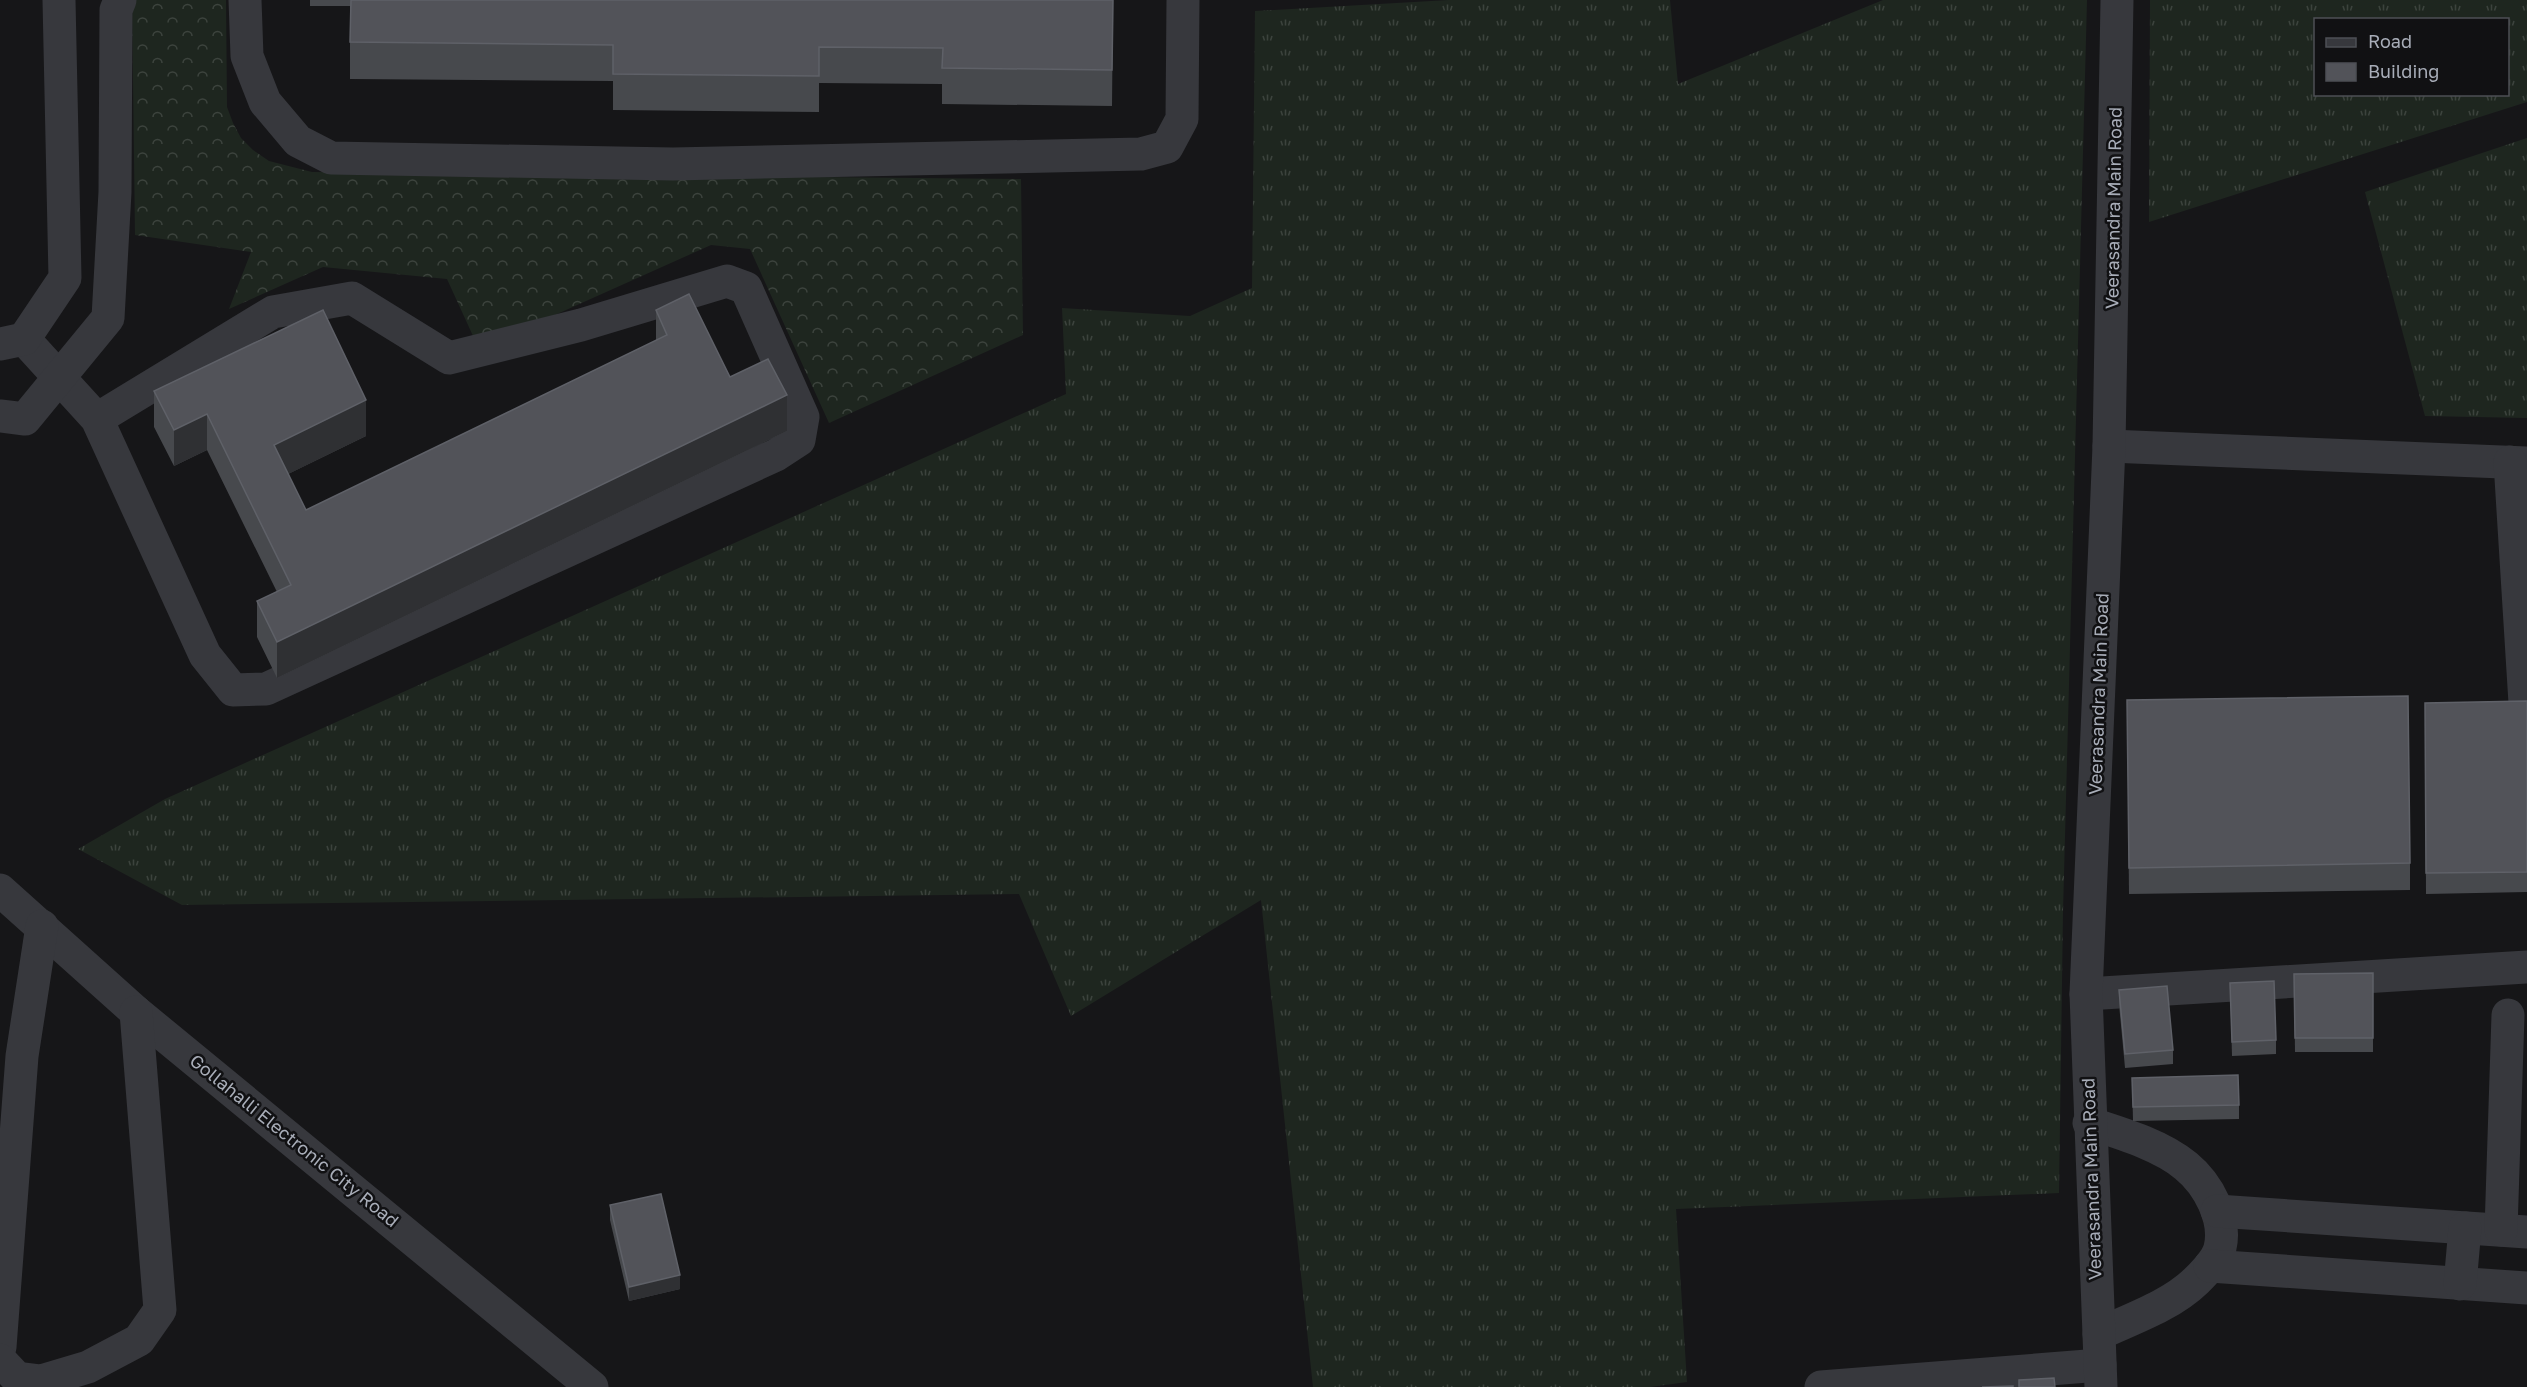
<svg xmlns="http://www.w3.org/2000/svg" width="2527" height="1387" font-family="'Golos Text',sans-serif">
<defs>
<pattern id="grass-tufts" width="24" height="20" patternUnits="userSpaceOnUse" patternTransform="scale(1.5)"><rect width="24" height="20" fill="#1e261f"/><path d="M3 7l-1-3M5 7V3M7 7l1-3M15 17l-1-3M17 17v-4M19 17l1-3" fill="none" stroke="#3c433d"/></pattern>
<pattern id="forest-crowns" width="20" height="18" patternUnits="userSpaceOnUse" patternTransform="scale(1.5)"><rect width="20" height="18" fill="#1e261f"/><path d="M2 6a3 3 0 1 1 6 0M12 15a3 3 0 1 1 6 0" fill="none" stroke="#3c433d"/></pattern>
</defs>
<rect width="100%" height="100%" fill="#161618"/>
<g fill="url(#grass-tufts)" fill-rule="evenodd">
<polygon points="1449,0 1670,0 1678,84 1883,0 2087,0 2063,912 2059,1193 1676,1209 1687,1382 1650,1387 1313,1387 1261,900 1071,1016 1019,894 182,905 78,849 165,799 1066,394 1062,308 1190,316 1252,288 1255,11"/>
<path d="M 2150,0 L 2527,0 L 2527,102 L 2149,222 ZM 2316,20 L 2508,20 L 2508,94 L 2316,94 Z"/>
<polygon points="2527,138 2527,418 2425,416 2365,192"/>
</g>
<polygon fill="url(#forest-crowns)" points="132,0 226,0 227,107 233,123 241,138 253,150 269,161 312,172 1021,179 1023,335 829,423 750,249 711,245 479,349 447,279 323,267 229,309 251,252 135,235"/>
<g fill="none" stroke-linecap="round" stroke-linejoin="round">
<g stroke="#37383d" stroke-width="33">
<polyline points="245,0 247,56 265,102 298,141 331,158 673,164 1141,154 1167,147 1182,119 1183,0"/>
<polyline points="24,339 97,419 205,655 233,690 266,689 776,455 799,440 803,417 746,288 727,281 581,325 449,358 352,298 273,312 97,419"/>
<polyline points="0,344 24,339 65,278 59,0"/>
<polyline points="0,416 25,419 108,318 115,192 116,10 120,0"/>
<polyline points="2109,446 2527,463"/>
<polyline points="2510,462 2525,703"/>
<polyline points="0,890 136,1012 592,1387"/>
<polyline points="2086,994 2527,967"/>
<path d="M 2089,1123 C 2120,1133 2161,1145 2186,1166 C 2208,1184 2227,1219 2220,1248 C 2217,1260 2205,1272 2196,1281 C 2170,1306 2131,1319 2099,1334"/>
<polyline points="2217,1211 2527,1232"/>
<polyline points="2501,1230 2508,1015"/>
<polyline points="2210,1266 2527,1288"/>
<polyline points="2460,1284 2465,1228"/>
<polyline points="0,1347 22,1056 42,926"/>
<polyline points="0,1360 17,1378 41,1381 88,1367 139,1340 160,1310 136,1012"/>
<polyline points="1821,1387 2100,1365"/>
<polyline points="2101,1387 2086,994 2109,446 2117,0"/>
</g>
</g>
<g fill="#47494d">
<polygon points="310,0 1113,0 1112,106 942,104 942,84 819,83 819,112 613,110 613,81 350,79 350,6 310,6"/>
<polygon points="656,310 730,377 787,431 277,678 257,637 257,601 277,592 207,450 174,466 154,427 154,391 366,436 288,474 306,510 656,341"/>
<polygon points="2127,700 2410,863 2410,890 2129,894"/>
<polygon points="2527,701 2527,892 2426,894 2425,703"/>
<polygon points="2373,973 2373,1052 2295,1052 2294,974"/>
<polygon points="2230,983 2276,1040 2276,1054 2232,1056"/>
<polygon points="2119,990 2173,1050 2173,1064 2125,1068 2119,1004"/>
<polygon points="2132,1078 2239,1105 2239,1119 2133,1121"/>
<polygon points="610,1205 680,1289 629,1301 610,1220"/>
</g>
<g fill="#2f3033">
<polygon points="787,395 787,431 277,678 277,642"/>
<polygon points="366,400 366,436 274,481 274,445"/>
<polygon points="207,414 207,450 174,466 174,430"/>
<polygon points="680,1275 680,1289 629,1301 629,1287"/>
</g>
<g fill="#525359" stroke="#5f6168" stroke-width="1.5">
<polygon points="351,0 1113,0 1112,70 942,68 943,48 819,47 819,76 613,74 613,45 350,42"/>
<polygon points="689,294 730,377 768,359 787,395 277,642 257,601 291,585 207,414 174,430 154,391 323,310 366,400 274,445 306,510 667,335 656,310"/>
<polygon points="2408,696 2410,863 2129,868 2127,700"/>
<polygon points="2527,701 2527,872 2426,873 2425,703"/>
<polygon points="2373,973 2373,1038 2295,1038 2294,974"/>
<polygon points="2274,981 2276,1040 2232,1042 2230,983"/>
<polygon points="2167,986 2173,1050 2125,1054 2119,990"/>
<polygon points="2238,1075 2239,1105 2133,1107 2132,1078"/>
<polygon points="661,1194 680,1275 629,1287 610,1205"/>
<polygon points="2054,1378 2055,1387 2019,1387 2019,1380"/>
<polygon points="2013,1386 2013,1387 1982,1387"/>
</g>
<g text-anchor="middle" stroke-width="5" stroke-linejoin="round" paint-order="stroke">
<g font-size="18" fill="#a8adb8" stroke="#111113">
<text transform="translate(2114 208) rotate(-89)" y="6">Veerasandra Main Road</text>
<text transform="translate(2099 694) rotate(-88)" y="6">Veerasandra Main Road</text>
<text transform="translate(294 1141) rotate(39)" y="6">Gollahalli Electronic City Road</text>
<text transform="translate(2092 1179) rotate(-92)" y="6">Veerasandra Main Road</text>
</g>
</g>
<rect x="2314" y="18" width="195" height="78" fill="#111113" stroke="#4d4f55" stroke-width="1.5"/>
<rect x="2326" y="38" width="30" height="9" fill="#37383d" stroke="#4d4f55" stroke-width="1.5"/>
<text x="2368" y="48" font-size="18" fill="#a8adb8">Road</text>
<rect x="2326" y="63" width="30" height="18" fill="#525359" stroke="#4d4f55" stroke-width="1.5"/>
<text x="2368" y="78" font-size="18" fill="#a8adb8">Building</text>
</svg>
